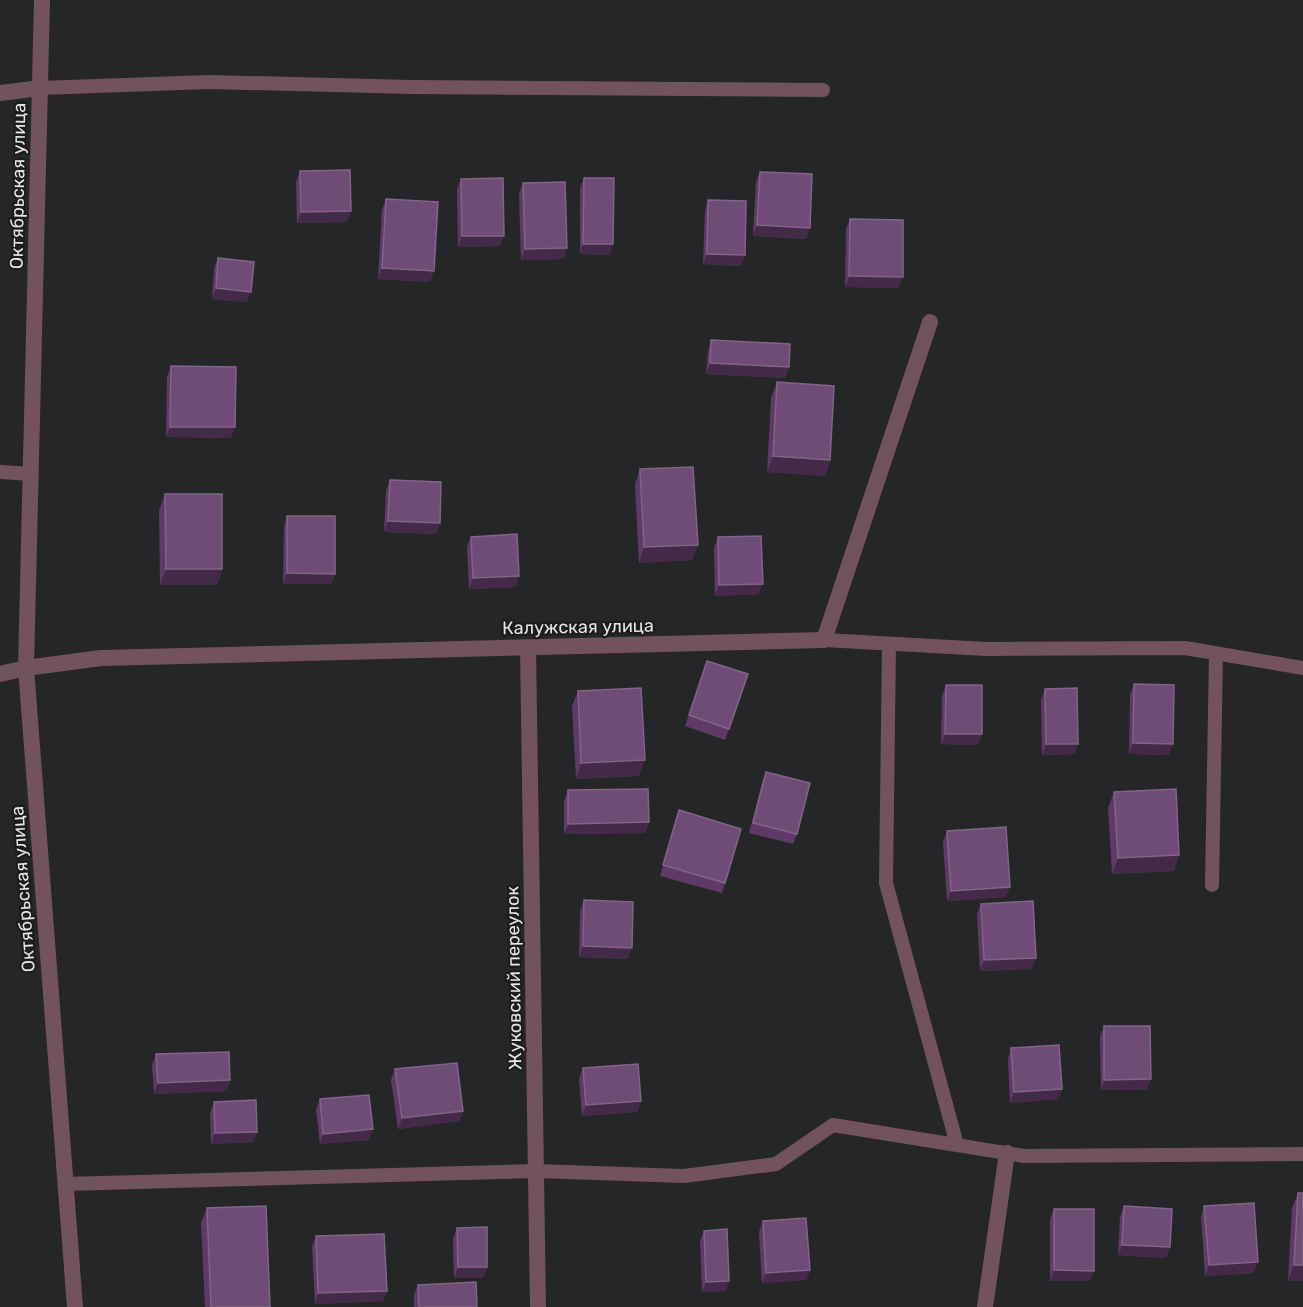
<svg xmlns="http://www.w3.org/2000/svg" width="1303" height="1307" font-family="Rubik,sans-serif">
<rect width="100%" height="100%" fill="#252628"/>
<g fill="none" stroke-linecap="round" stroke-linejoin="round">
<g stroke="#72535b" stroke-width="14">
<polyline points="40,88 209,82 412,87 823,90"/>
<polyline points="0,472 31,474"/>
<polyline points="824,640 987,649 1185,648 1303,668"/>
<polyline points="889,644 886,883 957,1145"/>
<polyline points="1212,885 1216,654"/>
<polyline points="65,1184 536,1171 684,1176 776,1164 833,1125 1024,1156 1303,1154"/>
</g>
<g stroke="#72535b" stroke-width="16">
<polyline points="42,0 26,668 75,1307"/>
<polyline points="0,93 40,88"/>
<polyline points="528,648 538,1307"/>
<polyline points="0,674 26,668 101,658 824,640 930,322"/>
<polyline points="985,1307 1007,1153"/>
</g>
</g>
<g fill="#603a67">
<polygon points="300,171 347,222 297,223 296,182"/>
<polygon points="760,172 806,239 753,236 756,182"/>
<polygon points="584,178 610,255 580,254 580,188"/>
<polygon points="461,179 500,246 458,247 457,189"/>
<polygon points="523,183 564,259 521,260 519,194"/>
<polygon points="386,199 430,282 378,279 382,210"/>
<polygon points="708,200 741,266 703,264 705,211"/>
<polygon points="850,219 899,288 845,287 846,229"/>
<polygon points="218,258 247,302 212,299 214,269"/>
<polygon points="711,340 789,367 785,378 706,374 708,351"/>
<polygon points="171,366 231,438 166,437 167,377"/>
<polygon points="777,382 830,460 825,476 767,472 771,398"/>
<polygon points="640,469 698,545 692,560 639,563 635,485"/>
<polygon points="390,480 440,523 436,534 384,532 386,491"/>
<polygon points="165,494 222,569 217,585 160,585 159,510"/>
<polygon points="287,516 335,574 331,584 283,584 284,527"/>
<polygon points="471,537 516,587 469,589 467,547"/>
<polygon points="718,537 759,594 715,596 714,548"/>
<polygon points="707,661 748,674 725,740 685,726"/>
<polygon points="1134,684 1169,755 1129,754 1130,695"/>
<polygon points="946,685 978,745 941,744 942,696"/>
<polygon points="1045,689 1078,744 1074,754 1042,755 1041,700"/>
<polygon points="578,691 639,776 576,779 572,706"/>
<polygon points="766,772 797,834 793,844 749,833 762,783"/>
<polygon points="568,790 649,822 645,833 564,834 564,801"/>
<polygon points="1114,792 1174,871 1112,874 1108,808"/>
<polygon points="679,810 725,883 722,893 660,876"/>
<polygon points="947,831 1006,897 947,901 943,842"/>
<polygon points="584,900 628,959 579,957 580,911"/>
<polygon points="981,904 1032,969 980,971 977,914"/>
<polygon points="1104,1026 1147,1090 1101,1090 1100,1037"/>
<polygon points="1011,1048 1062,1089 1058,1099 1010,1103 1008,1059"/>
<polygon points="156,1054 227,1091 154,1094 152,1065"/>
<polygon points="583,1068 641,1101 637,1112 582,1116 579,1079"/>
<polygon points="395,1069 463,1111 459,1121 398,1129 391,1080"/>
<polygon points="320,1099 369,1140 320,1144 316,1110"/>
<polygon points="214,1102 257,1132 253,1142 211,1144 210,1113"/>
<polygon points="1298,1193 1303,1193 1303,1281 1288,1281 1292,1208"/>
<polygon points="1124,1206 1170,1247 1166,1258 1118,1255 1120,1217"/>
<polygon points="1204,1206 1254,1273 1205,1276 1201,1217"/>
<polygon points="207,1208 270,1307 205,1307 201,1223"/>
<polygon points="1054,1209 1090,1281 1050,1281 1050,1219"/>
<polygon points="763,1221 810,1270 806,1280 762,1283 759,1232"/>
<polygon points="457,1228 487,1267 483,1278 454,1278 453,1239"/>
<polygon points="704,1231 726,1291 702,1292 700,1241"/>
<polygon points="316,1236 387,1291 383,1301 315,1304 312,1247"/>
<polygon points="418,1285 477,1307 414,1307 414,1295"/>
</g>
<g fill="#422a48">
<polygon points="351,211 347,222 297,223 301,212"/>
<polygon points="757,225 810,228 806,239 753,236"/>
<polygon points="462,236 504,236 500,246 458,247"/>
<polygon points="583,244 613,244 610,255 580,254"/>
<polygon points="567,248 564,259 521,260 525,249"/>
<polygon points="707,254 745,255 741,266 703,264"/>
<polygon points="382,268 434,271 430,282 378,279"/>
<polygon points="849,276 903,277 899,288 845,287"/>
<polygon points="216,288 251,292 247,302 212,299"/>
<polygon points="710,363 789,367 785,378 706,374"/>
<polygon points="170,427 235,427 231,438 166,437"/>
<polygon points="773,456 830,460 825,476 767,472"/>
<polygon points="388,521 440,523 436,534 384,532"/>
<polygon points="698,545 692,560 639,563 644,547"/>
<polygon points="166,569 222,569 217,585 160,585"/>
<polygon points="287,573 335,574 331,584 283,584"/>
<polygon points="519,576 516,587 469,589 473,578"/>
<polygon points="763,584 759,594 715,596 719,585"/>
<polygon points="945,734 982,734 978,745 941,744"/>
<polygon points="1133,743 1173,744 1169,755 1129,754"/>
<polygon points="1046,744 1078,744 1074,754 1042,755"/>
<polygon points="645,760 639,776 576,779 581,763"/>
<polygon points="649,822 645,833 564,834 568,824"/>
<polygon points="1179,855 1174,871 1112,874 1118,858"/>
<polygon points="1010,887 1006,897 947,901 951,891"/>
<polygon points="583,946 632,948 628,959 579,957"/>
<polygon points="1036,958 1032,969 980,971 984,960"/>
<polygon points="1151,1079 1147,1090 1101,1090 1104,1080"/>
<polygon points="230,1080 227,1091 154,1094 158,1083"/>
<polygon points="1062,1089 1058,1099 1010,1103 1014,1092"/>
<polygon points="641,1101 637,1112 582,1116 586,1105"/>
<polygon points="463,1111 459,1121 398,1129 402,1118"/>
<polygon points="373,1129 369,1140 320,1144 323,1134"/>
<polygon points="257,1132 253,1142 211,1144 215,1133"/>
<polygon points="1122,1245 1170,1247 1166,1258 1118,1255"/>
<polygon points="1258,1262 1254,1273 1205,1276 1209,1265"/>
<polygon points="1294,1265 1303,1265 1303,1281 1288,1281"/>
<polygon points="458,1267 487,1267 483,1278 454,1278"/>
<polygon points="810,1270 806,1280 762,1283 766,1273"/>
<polygon points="1054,1270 1094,1271 1090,1281 1050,1281"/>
<polygon points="729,1281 726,1291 702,1292 706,1282"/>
<polygon points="387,1291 383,1301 315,1304 318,1293"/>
</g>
<g fill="#6e4c75" stroke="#816487" stroke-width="1.5">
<polygon points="350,170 351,211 301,212 300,171"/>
<polygon points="760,172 812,174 810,228 757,225"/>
<polygon points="503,178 504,236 462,236 461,179"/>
<polygon points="584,178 614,178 613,244 583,244"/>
<polygon points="565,182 567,248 525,249 523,183"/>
<polygon points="386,199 438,202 434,271 382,268"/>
<polygon points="708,200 746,201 745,255 707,254"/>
<polygon points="850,219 903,220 903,277 849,276"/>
<polygon points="218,258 254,262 251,292 216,288"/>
<polygon points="711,340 790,344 789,367 710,363"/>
<polygon points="171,366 236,367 235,427 170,427"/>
<polygon points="777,382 834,386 830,460 773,456"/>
<polygon points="693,467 698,545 644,547 640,469"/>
<polygon points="390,480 441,482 440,523 388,521"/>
<polygon points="165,494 222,494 222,569 166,569"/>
<polygon points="287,516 335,516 335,574 287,573"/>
<polygon points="517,534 519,576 473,578 471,537"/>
<polygon points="761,536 763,584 719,585 718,537"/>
<polygon points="707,661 748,674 729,729 689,715"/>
<polygon points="1134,684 1174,685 1173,744 1133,743"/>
<polygon points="946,685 982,685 982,734 945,734"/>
<polygon points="641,688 645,760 581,763 578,691"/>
<polygon points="1077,688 1078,744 1046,744 1045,689"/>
<polygon points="766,772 810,783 797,834 753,823"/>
<polygon points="648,789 649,822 568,824 568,790"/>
<polygon points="1176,789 1179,855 1118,858 1114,792"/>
<polygon points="679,810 741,829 725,883 663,865"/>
<polygon points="1006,827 1010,887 951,891 947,831"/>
<polygon points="584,900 633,902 632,948 583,946"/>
<polygon points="1033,901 1036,958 984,960 981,904"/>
<polygon points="1104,1026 1150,1026 1151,1079 1104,1080"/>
<polygon points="1059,1045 1062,1089 1014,1092 1011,1048"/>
<polygon points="229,1052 230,1080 158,1083 156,1054"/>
<polygon points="457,1063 463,1111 402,1118 395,1069"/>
<polygon points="638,1064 641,1101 586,1105 583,1068"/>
<polygon points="369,1095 373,1129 323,1134 320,1099"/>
<polygon points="256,1100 257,1132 215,1133 214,1102"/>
<polygon points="1298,1193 1303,1193 1303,1265 1294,1265"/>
<polygon points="1254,1203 1258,1262 1209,1265 1204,1206"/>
<polygon points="266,1206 270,1307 211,1307 207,1208"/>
<polygon points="1124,1206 1172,1209 1170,1247 1122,1245"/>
<polygon points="1054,1209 1094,1209 1094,1271 1054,1270"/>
<polygon points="806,1218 810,1270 766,1273 763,1221"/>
<polygon points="487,1227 487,1267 458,1267 457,1228"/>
<polygon points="727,1229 729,1281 706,1282 704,1231"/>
<polygon points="384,1234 387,1291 318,1293 316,1236"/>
<polygon points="476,1282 477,1307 419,1307 418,1285"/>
</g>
<g text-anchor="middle" stroke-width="4.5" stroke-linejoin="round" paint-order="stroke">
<g font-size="18" fill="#e6e6e8" stroke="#1c1c1f">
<text transform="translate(18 186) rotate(-89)" y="6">Октябрьская улица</text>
<text transform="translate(578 627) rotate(-1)" y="6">Калужская улица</text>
<text transform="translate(23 889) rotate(-94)" y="6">Октябрьская улица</text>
<text transform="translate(514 978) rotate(-91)" y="6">Жуковский переулок</text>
</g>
</g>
</svg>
